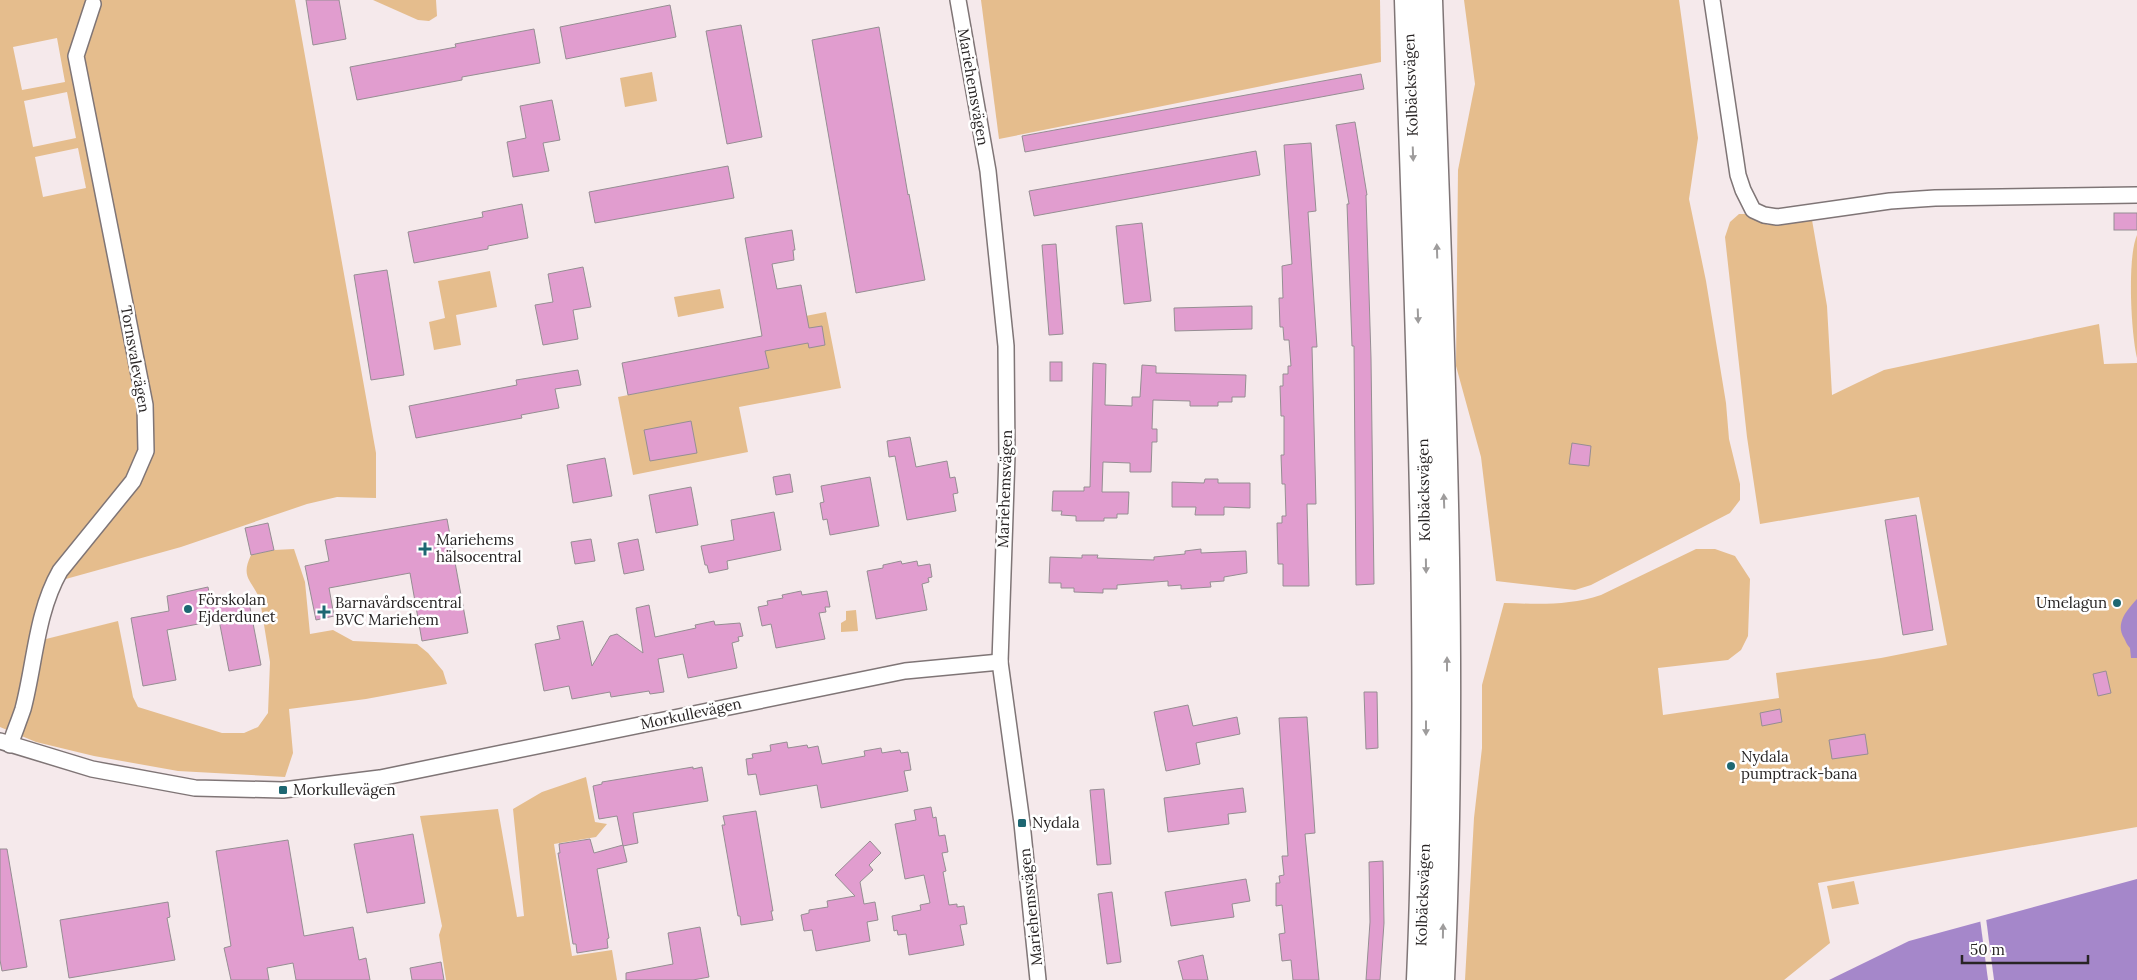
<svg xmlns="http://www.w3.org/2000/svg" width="2137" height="980" font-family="Lora,serif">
<rect width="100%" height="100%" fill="#f5e9eb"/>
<g fill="#e5bd8d" fill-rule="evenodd">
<path d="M 0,0 L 295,0 L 376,453 L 376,498 L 337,497 L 307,504 L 181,547 L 55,582 L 38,641 L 118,621 L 133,697 L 138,707 L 222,733 L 244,733 L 258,727 L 268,713 L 270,662 L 260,600 C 252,580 240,578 251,555 L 274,550 L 294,549 L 305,582 L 310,634 L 333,630 L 353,641 L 417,644 L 428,653 L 443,671 L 447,684 L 366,699 L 289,709 L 293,753 L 285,777 L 178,771 L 94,756 L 36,742 L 0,727 ZM 57,38 L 65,82 L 22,90 L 13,47 ZM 67,92 L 76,138 L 33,147 L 24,101 ZM 78,148 L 86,188 L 43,197 L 35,157 Z"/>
<polygon points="373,0 436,0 437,16 429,21 418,20"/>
<polygon points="981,0 1380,0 1381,62 999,139"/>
<polygon points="1464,0 1679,0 1698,138 1689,199 1706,281 1726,403 1729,439 1740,484 1740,500 1730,513 1591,585 1575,590 1496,581 1481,457 1456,366 1458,170 1475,84"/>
<polygon points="652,72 657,101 625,107 620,78"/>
<path d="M 1739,214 L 1746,214 L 1768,225 L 1812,220 L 1827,306 L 1832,395 L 1884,370 L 2099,324 L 2104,364 L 2137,363 L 2137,827 L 1818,883 L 1830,943 L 1784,980 L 1465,980 L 1474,818 L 1482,748 L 1482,685 L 1504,603 C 1537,604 1568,606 1601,595 L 1696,549 L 1715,549 L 1735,556 L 1750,579 L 1748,636 L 1741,650 L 1728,660 L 1658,668 L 1663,715 L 1779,698 L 1776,673 L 1881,658 L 1947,645 L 1919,497 L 1760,524 L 1747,437 L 1725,237 L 1730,222 Z"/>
<path d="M 2137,235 L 2137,358 C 2131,333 2127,258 2137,235 Z"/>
<polygon points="490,271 497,307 456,315 461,345 434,350 429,322 445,318 438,281"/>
<polygon points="720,289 724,308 678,317 674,297"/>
<polygon points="826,312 841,388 739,407 748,452 633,475 618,397 768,368 760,325"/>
<polygon points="856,610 858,631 841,632 841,623 846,620 846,611"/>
<polygon points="586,777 595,822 607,824 596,837 554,844 572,956 612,950 617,980 446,980 439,935 442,926 420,816 498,809 517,917 524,916 513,809 542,792"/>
<polygon points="1854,881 1859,904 1832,909 1827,886"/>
</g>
<g fill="#a587ca">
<path d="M 2137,599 L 2137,658 L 2131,658 L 2130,648 C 2127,645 2126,642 2124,638 C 2115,623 2127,610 2137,599 Z"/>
<polygon points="2137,879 2137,980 1829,980 1909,941"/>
</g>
<polygon fill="#f5e9eb" points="1986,918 1994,980 1988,980 1980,919"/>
<g fill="#e19dcf" stroke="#968e93">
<polygon points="306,0 339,0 346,39 313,45"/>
<polygon points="670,5 676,37 566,59 560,27"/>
<polygon points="741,25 762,137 727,144 706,31"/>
<polygon points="879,27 908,195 909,194 925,280 856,293 812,40"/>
<polygon points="534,29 540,63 462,77 462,80 357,100 350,67 456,47 455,44"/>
<polygon points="1361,74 1364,89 1025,152 1022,136"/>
<polygon points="552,100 560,140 543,143 549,171 513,177 507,142 526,138 520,106"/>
<polygon points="1355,122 1367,195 1366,195 1371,358 1374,584 1356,585 1354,346 1352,346 1347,204 1349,204 1336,125"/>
<polygon points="1311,143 1316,211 1308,212 1317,347 1312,347 1316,504 1307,504 1309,586 1283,586 1283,564 1278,564 1277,523 1282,523 1282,516 1286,516 1285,484 1282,484 1281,455 1284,455 1284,416 1281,416 1280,386 1283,386 1283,374 1288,374 1288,366 1291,366 1289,340 1284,340 1283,327 1280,327 1279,298 1283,298 1282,266 1292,264 1284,145"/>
<polygon points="1256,151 1260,175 1034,216 1029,191"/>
<polygon points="728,166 734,198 595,223 589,192"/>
<polygon points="522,204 528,238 488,246 488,249 414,263 408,232 483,217 482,212"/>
<rect x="2114" y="213" width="23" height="17"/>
<polygon points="1142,223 1151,301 1124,304 1116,226"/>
<polygon points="792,230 795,250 793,250 794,260 772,264 777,289 801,285 809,328 822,326 825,345 809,348 808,343 765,351 769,368 628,395 622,363 762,336 745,238"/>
<polygon points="1056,244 1063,334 1049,335 1042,245"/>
<polygon points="583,267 591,307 573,310 578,339 543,345 535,305 553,302 548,274"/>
<polygon points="387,270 404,375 371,380 354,275"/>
<polygon points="1252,306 1252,329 1175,331 1174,308"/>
<rect x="1050" y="362" width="12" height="19"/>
<polygon points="1093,363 1106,364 1105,405 1132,406 1132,397 1140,397 1142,365 1156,366 1156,373 1246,375 1245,397 1232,397 1232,402 1218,402 1218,406 1190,406 1190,401 1153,400 1152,429 1157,429 1157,442 1152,442 1151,472 1130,472 1130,463 1103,462 1102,492 1129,492 1128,514 1117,514 1117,518 1104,518 1104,521 1076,521 1076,516 1061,515 1062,511 1052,511 1053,491 1084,491 1084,487 1090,487"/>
<polygon points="578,370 581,385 555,389 559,408 521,415 522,418 416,438 409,406 517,385 516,380"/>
<polygon points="691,421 697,453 650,461 644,430"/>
<polygon points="910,437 916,467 947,461 950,478 955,477 958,493 953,494 956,511 907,520 895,456 889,457 887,441"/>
<polygon points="1572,443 1591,446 1589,466 1569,464"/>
<polygon points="605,458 612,496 573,503 567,465"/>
<polygon points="790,474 793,492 776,495 773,477"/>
<polygon points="870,477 879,526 830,535 827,519 823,520 820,503 824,502 821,486"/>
<polygon points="1205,479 1218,479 1218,483 1250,483 1250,508 1224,507 1224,515 1195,515 1196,507 1172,507 1172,482 1204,483"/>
<polygon points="691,487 698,525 656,533 649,495"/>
<polygon points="774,512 781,550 727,561 728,569 709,573 707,565 705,565 701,546 734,540 731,520"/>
<polygon points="1916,515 1933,630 1903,635 1885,520"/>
<polygon points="447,519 468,633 422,641 410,573 329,588 334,616 316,620 305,566 329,561 325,540"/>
<polygon points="268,523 274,550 251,555 245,528"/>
<polygon points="591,539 595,561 575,564 571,542"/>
<polygon points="638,539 644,570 624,574 618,543"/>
<polygon points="1201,549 1201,553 1246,551 1247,573 1224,577 1224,581 1210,582 1211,587 1181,589 1181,585 1168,586 1168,581 1117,585 1117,589 1103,589 1103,593 1074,592 1074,588 1061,588 1061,583 1049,583 1050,557 1082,558 1082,555 1098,555 1097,558 1154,560 1154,557 1185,554 1185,551"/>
<polygon points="901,561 902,564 917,561 918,566 930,564 932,577 928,578 929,582 922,584 927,610 876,619 867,571 883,568 883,565"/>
<polygon points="208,587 211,603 248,597 261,665 229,671 219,620 167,630 176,680 143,686 131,618 169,611 167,596"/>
<polygon points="801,591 802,595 827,591 830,607 825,607 826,612 819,613 825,639 776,648 771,624 762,626 758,607 768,605 767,601 783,598 782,595"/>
<polygon points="649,605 655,637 696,628 695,625 714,621 715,625 740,623 743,636 738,637 739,641 732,643 737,668 688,678 683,654 658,659 664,692 650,694 649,691 611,697 610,692 572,699 569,686 544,691 535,644 560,639 557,626 583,621 592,666 610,636 617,634 643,653 636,608"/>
<polygon points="2106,671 2111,693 2098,696 2093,674"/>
<polygon points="1364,692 1377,692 1378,748 1366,749"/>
<polygon points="1188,705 1193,726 1237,717 1240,734 1196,743 1200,764 1166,771 1154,712"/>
<polygon points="1780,709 1782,722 1762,726 1760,713"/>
<polygon points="1307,717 1315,833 1305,834 1319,980 1293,980 1291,960 1282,961 1279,934 1285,933 1282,905 1276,906 1276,883 1280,883 1279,876 1284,875 1282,856 1288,856 1279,718"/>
<polygon points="1865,734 1868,754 1832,759 1829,740"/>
<polygon points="787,742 788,748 807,745 808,748 818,746 822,764 865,756 864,751 881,748 882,753 900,750 901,753 908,752 911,770 904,771 908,791 821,808 817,785 760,795 756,774 748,775 746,759 753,758 752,754 771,751 770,745"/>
<polygon points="693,767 693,769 702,767 708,801 633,813 638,843 623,846 617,816 599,819 593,786 602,784 602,782"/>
<polygon points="1243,788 1246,812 1228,814 1229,824 1168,832 1164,798"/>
<polygon points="1104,789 1111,864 1097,865 1090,790"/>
<polygon points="931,807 933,818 936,817 939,836 945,835 948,852 942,853 946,871 943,872 949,905 957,904 957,907 964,906 967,924 960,925 964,945 909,955 906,934 898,935 897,930 894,931 892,916 921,910 920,905 930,903 924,875 905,879 895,824 916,820 914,810"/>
<polygon points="756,811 773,911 771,911 773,920 741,925 740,916 738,916 722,825 725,825 723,816"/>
<polygon points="413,834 425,903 367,913 354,844"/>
<polygon points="590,839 594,853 623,845 627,862 597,869 609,938 607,939 608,948 577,953 576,944 573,944 558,853 560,853 559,844"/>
<polygon points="288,840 304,936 353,927 359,960 366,958 370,980 296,980 293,963 267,968 269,980 231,980 224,948 231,946 216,851"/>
<polygon points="870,841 881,853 869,865 873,870 860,882 864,904 875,902 878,920 867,922 870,941 816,951 812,930 804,931 801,915 809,913 809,910 828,907 827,901 855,896 835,875"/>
<polygon points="0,849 7,849 27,967 2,971 0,960"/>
<polygon points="1383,861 1384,923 1380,980 1366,980 1370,922 1369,862"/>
<polygon points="1246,879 1250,901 1232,904 1234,917 1171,926 1165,892"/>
<polygon points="1112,892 1121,962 1107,964 1098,894"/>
<polygon points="168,902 170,917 167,918 175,960 69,978 60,920"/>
<polygon points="700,927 709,977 693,980 626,980 626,973 673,964 668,933"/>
<polygon points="1203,955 1208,980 1183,980 1178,961"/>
<polygon points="441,962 444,980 412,980 410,968"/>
</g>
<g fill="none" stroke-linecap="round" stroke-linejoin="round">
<g stroke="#7f7576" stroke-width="18">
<g id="street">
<polyline points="958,0 988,171 1006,346 1007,455 1000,662 1022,823 1038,980"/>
<polyline points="1712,0 1738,175 1743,190 1753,210 1764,215 1777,217 1890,201 1935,198 2137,195"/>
<polyline points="0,741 92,769 195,788 283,790 380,778 905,671 1000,662"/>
<path d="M 10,745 C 14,733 19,721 23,709 C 35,664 36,613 60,571 L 133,481 L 146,451 L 145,405 L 76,56 L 93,4"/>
</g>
</g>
<g stroke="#7f7576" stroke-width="29">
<g id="highway">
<path d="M 1408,0 C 1418,327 1434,653 1420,980"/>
<path d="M 1429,0 C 1440,326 1456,654 1441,980"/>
</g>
</g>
<use href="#street" stroke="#fff" stroke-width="15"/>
<use href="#highway" stroke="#fff" stroke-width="26"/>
</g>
<defs><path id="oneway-solid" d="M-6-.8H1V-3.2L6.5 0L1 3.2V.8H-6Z" transform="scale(1.25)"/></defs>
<g fill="#9e9c9c">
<use href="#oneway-solid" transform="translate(1413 154) rotate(88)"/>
<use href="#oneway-solid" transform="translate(1437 251) rotate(-92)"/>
<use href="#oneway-solid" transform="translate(1418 316) rotate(88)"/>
<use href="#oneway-solid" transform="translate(1444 501) rotate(-92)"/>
<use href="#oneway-solid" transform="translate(1426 566) rotate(89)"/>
<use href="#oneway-solid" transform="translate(1447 664) rotate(-90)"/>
<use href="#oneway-solid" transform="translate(1426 728) rotate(90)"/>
<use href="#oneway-solid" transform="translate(1443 931) rotate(-89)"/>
</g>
<g fill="#1d6772" stroke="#fff" stroke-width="2">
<path d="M422.5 541.5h5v5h5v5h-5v5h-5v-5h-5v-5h5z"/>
<circle cx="2117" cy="603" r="5"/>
<circle cx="188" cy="609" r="5"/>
<path d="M321.5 604.5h5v5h5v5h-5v5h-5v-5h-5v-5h5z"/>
<circle cx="1731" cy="766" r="5"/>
<rect x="278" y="785" width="10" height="10" rx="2.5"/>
<rect x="1017" y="818" width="10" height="10" rx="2.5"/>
</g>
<g text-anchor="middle" stroke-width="5" stroke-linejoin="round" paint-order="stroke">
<g font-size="15" fill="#282424" stroke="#fff">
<text transform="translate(1411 85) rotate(-92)" y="5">Kolbäcksvägen</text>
<text transform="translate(973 87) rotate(80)" y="5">Mariehemsvägen</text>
<text transform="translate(135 359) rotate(80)" y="5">Tornsvalevägen</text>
<text transform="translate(1005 489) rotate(-88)" y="5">Mariehemsvägen</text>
<text transform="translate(1424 490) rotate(-91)" y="5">Kolbäcksvägen</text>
<text transform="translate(691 714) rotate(-12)" y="5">Morkullevägen</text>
<text transform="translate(1423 895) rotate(-88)" y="5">Kolbäcksvägen</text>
<text transform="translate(1031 907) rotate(-96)" y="5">Mariehemsvägen</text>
</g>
<g font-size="15" fill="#282424" stroke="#fff" text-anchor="start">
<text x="436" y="545">Mariehems<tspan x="436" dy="17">hälsocentral</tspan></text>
<text x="198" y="605">Förskolan<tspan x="198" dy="17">Ejderdunet</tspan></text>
<text x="335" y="608">Barnavårdscentral<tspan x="335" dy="17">BVC Mariehem</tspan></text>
<text x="2107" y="608" text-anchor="end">Umelagun</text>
<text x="1741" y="762">Nydala<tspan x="1741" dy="17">pumptrack-bana</tspan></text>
<text x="293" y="795">Morkullevägen</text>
<text x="1032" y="828">Nydala</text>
</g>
</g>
<path d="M1962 955v8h126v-8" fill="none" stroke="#282424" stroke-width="2.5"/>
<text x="1970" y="955" font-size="15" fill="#282424" stroke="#ffffff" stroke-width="4" paint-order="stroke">50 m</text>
</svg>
